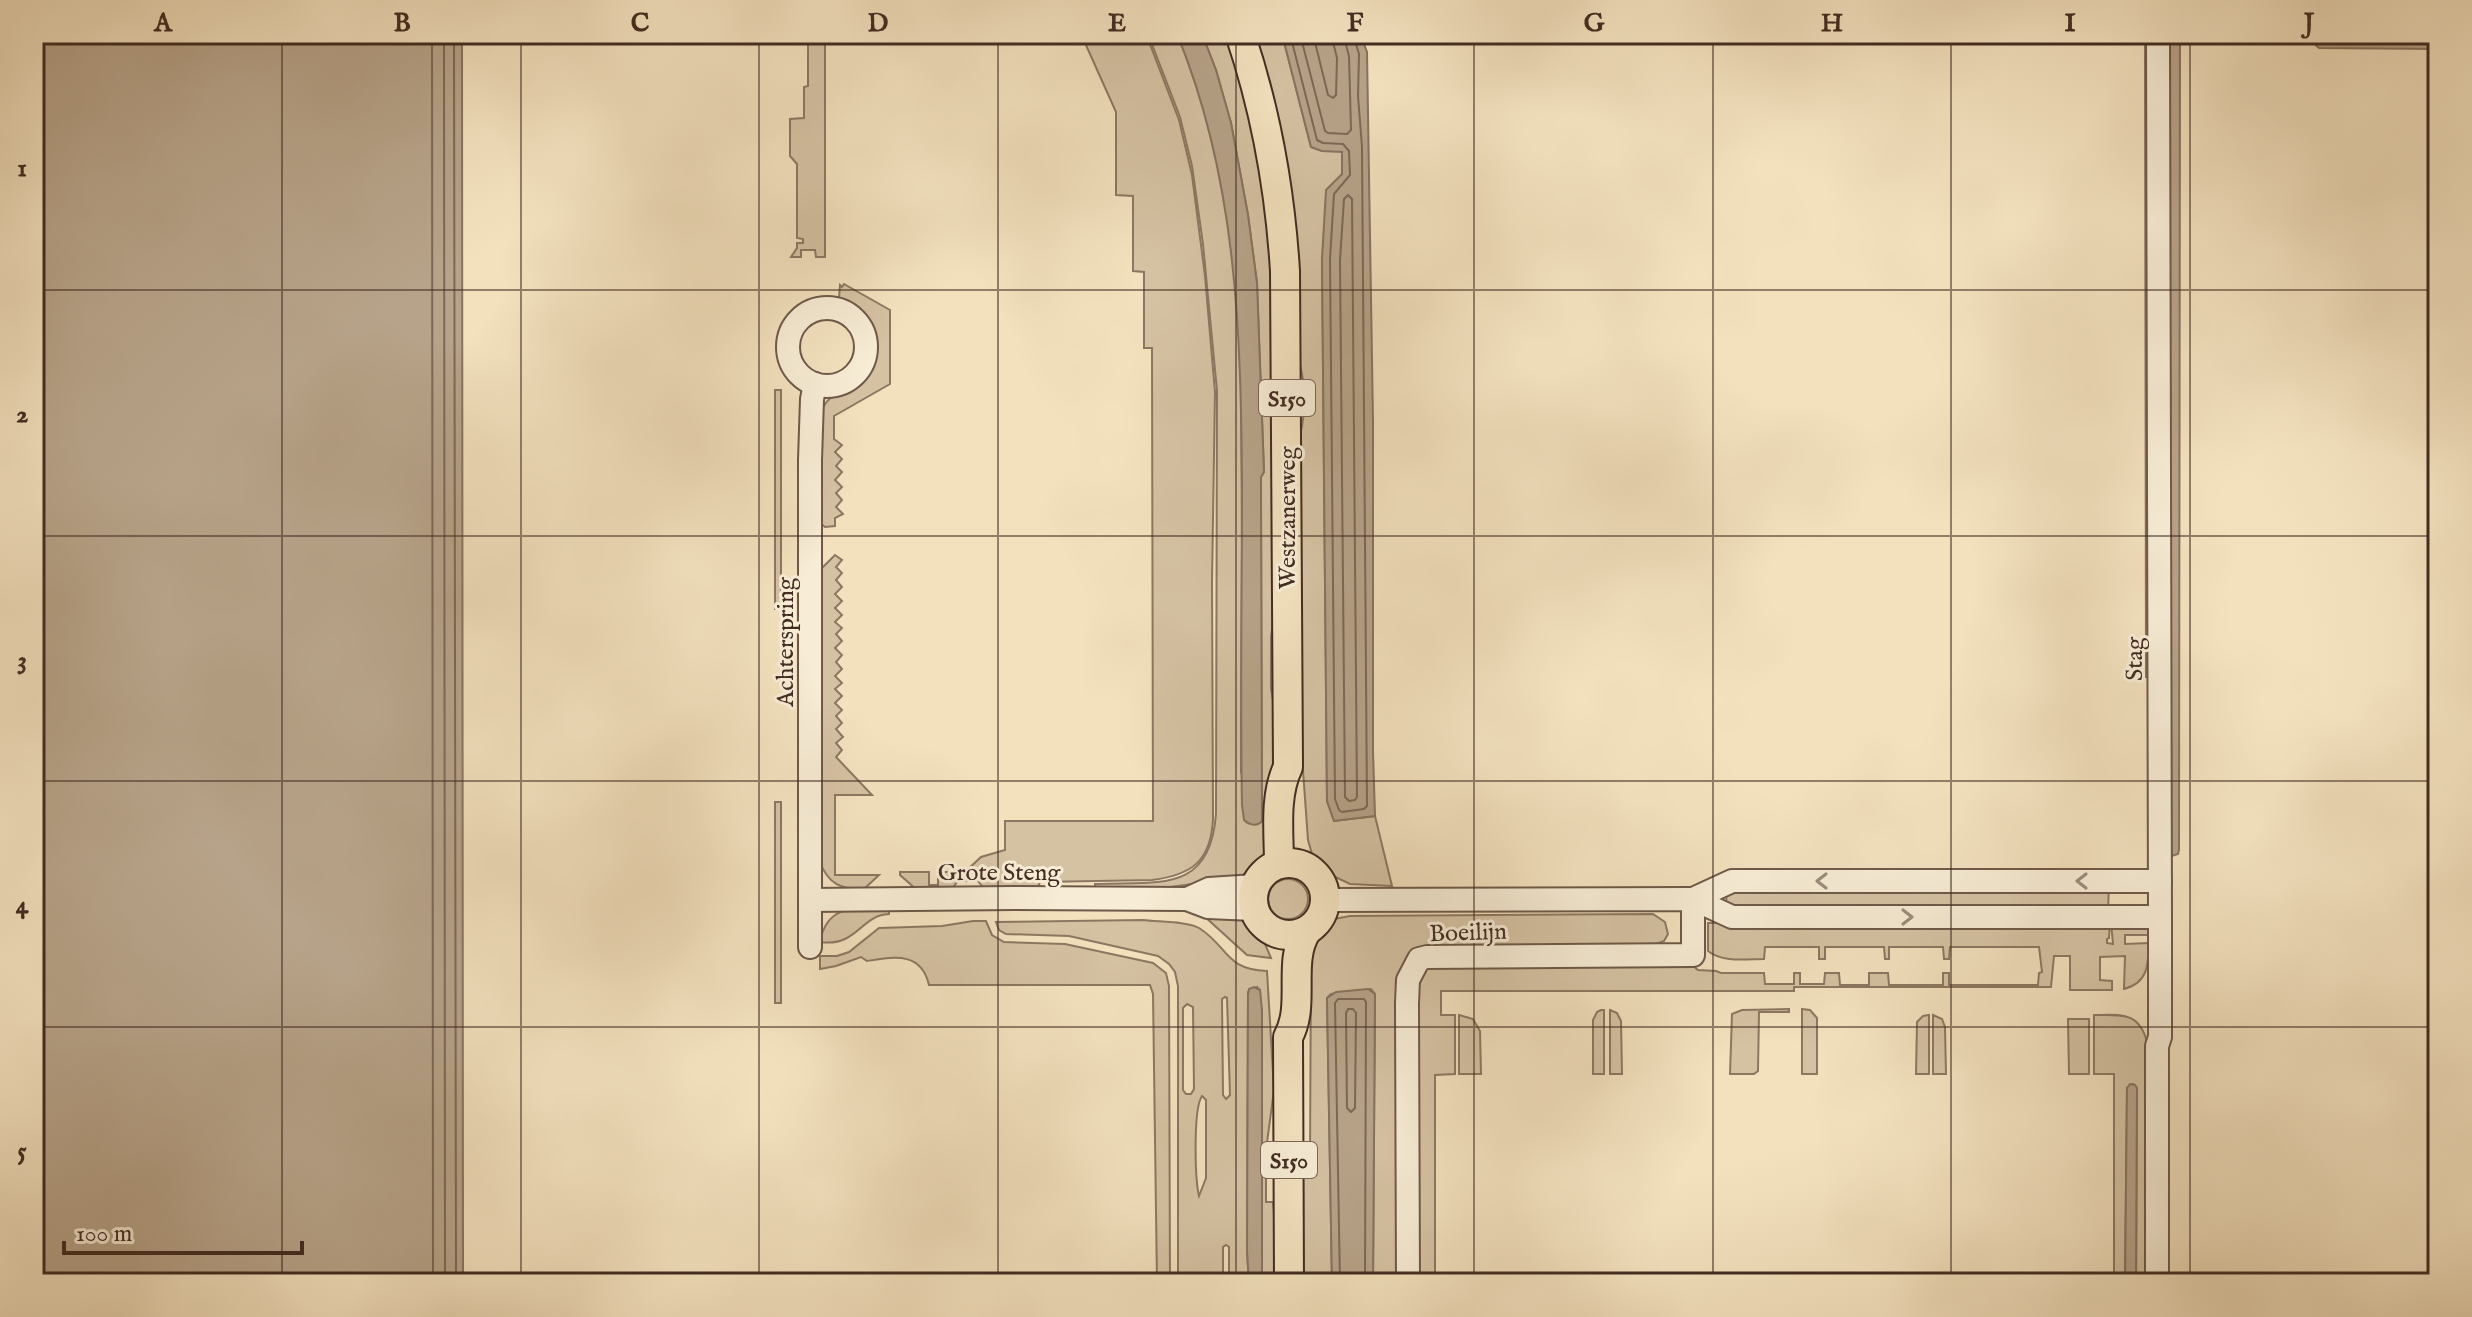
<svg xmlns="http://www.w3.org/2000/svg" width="2472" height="1317" font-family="'IM FELL English',serif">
<rect width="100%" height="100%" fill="#f3e1be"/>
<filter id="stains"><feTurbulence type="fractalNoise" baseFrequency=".0025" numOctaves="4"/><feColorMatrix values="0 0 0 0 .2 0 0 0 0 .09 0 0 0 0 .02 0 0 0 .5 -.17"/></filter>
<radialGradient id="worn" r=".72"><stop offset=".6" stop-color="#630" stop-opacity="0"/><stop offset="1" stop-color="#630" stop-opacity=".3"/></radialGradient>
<g fill="#d5c2a3" stroke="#8c7762" stroke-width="2" fill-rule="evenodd">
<polygon points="808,34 825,34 825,257 816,257 815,250 801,250 801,257 791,257 797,248 797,243 803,243 803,239 797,238 797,164 790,156 790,119 804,118 804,87 808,86"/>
<path d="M 1081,34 L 1146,34 L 1179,120 L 1192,175 L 1205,276 L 1215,392 L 1212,582 L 1213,819 C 1211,861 1192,875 1152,880 L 1040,882 L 1037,890 L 985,890 L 978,881 L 962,881 L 961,876 L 958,876 L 957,882 L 951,890 L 917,890 L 900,875 L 900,872 L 929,872 L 929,885 L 938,885 L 938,872 L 965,872 L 981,857 L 1005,850 L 1005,821 L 1153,821 L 1152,348 L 1144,348 L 1144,272 L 1133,271 L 1133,196 L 1116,195 L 1116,112 Z"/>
<path d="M 1148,34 L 1177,34 L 1183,47 L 1202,103 L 1219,170 L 1231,240 L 1238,318 L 1241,371 L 1242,544 L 1241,772 L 1262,821 L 1261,498 L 1261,477 L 1264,472 L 1257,283 L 1248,215 L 1231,123 L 1216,70 L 1202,34 L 1230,34 L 1237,53 L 1273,224 L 1278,586 L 1271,637 L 1271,689 L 1278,727 L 1268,853 L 1259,865 L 1244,877 L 1148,890 L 1095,890 L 1095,884 C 1157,881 1210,895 1216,814 L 1217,391 L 1203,244 L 1192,166 L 1180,117 Z"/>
<path d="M 1251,34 L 1282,34 L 1311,147 L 1322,151 L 1342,151 L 1342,174 L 1322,259 L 1327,801 L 1334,821 L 1375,816 L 1392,886 L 1350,884 L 1333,876 L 1314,861 L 1308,840 L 1298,701 L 1296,453 C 1306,416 1308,390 1297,353 Z"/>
<path d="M 844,284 L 890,310 L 890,384 L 834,416 L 834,439 L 842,445 L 835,452 L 842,459 L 836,466 L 842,472 L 835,480 L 842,487 L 836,493 L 842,500 L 836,507 L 843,514 L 835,518 L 835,526 L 825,527 L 819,522 C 819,499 815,422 824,406 C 830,394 844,393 854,387 C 880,369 882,332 859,312 C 853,306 845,304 839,298 L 840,285 L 842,287 Z"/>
<rect x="775" y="390" width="6" height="219"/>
<path d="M 835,555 L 842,560 L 836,567 L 842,573 L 836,580 L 842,587 L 835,594 L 842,601 L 835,608 L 842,615 L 835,622 L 842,628 L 836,634 L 842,641 L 835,648 L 842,655 L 836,662 L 842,669 L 835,676 L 842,683 L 835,689 L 842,696 L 835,703 L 842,710 L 836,716 L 842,723 L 836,729 L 843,737 L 836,743 L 842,750 L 836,757 L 872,795 L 835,795 L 835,875 L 879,875 L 863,890 C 841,889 828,884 820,862 L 820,570 Z"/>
<rect x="775" y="802" width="6" height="201"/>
<circle cx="1288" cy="899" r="20"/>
<polygon points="2109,885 2108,912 1734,913 1726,903 1727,891"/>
<path d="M 889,908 L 889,914 C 868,915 862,931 845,939 C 837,943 828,943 820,942 C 827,903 857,908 889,908 Z"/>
<polygon points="1653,914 1665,922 1668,934 1664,941 1648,947 1412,951 1406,958 1400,974 1401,1283 1373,1283 1375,994 1371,989 1331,994 1327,998 1332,1283 1298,1283 1298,1216 1305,1161 1310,1161 1311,958 1313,936 1334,919 1350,916"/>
<polygon points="1203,915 1244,920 1262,937 1271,958 1247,955"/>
<path d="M 1143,920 C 1157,922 1187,921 1199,928 C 1229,947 1224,969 1267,971 L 1274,1090 L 1266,1150 L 1266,1202 L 1273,1202 L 1280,1283 L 1262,1283 L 1260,990 L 1257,987 L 1248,992 L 1248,995 L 1247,1251 L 1249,1283 L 1229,1283 L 1229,1247 L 1226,1245 L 1223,1247 L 1223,1283 L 1178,1283 L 1178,986 L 1175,972 L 1169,964 L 1158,956 L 1069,936 L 1006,934 L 999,930 L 996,922 ZM 1225,997 L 1227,998 L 1230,1095 L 1226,1099 L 1223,1095 L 1222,999 ZM 1187,1004 L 1193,1007 L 1194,1089 L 1191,1094 L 1186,1094 L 1183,1090 L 1183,1008 ZM 1202,1096 L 1206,1100 L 1206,1178 L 1199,1196 C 1195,1179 1193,1109 1202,1096 Z"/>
<path d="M 973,921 L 986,921 L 992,935 L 1004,942 L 1065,944 L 1153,963 L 1166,973 L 1169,986 L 1170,1283 L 1157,1283 L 1153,994 L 1150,985 L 929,985 C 921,951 894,957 867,961 L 861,957 L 836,966 L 820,969 L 820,956 L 837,956 L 849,952 L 879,928 L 942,926 Z"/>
<path d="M 2110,922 L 2109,938 L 2107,939 L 2107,943 L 2113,944 L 2111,922 L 2148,922 L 2149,935 L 2125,935 L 2125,944 L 2148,943 C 2149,964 2148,983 2124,989 L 2125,956 L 2100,957 L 2100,980 L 2112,981 L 2112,990 L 2070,990 L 2070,956 L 2054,956 L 2051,987 L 1794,987 L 1794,991 L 1441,991 L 1441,1015 L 1455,1015 L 1455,1074 L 1435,1075 L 1435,1283 L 1418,1283 L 1419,982 L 1424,969 L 1429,967 L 1691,964 L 1698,970 L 1716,971 L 1721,973 L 1764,973 L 1765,984 L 1794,984 L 1794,973 L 1800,973 L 1800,984 L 1824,984 L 1825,973 L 1839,973 L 1840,985 L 1869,985 L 1869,973 L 1888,973 L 1889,985 L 1943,985 L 1943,973 L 1949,973 L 1949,985 L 2038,985 L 2039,973 L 2042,972 L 2039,947 L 1950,947 L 1949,959 L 1944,959 L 1943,947 L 1889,947 L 1889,959 L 1885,959 L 1884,947 L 1825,947 L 1825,959 L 1819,959 L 1819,947 L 1765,947 L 1764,959 C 1746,959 1723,963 1708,951 L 1708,923 Z"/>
<polygon points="1789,1009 1789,1012 1759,1012 1758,1071 1754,1074 1730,1074 1732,1014 1742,1010"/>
<polygon points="1802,1009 1810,1010 1817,1018 1817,1074 1802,1074"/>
<polygon points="1601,1010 1604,1010 1604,1074 1593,1074 1593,1020 1597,1012"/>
<polygon points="1610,1010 1617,1013 1621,1021 1622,1074 1610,1074"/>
<polygon points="1459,1015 1473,1019 1480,1031 1481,1074 1459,1074"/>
<polygon points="1929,1015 1929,1074 1916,1074 1917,1022 1923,1016"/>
<polygon points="1933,1015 1942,1019 1945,1027 1946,1074 1933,1074"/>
<path d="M 2094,1015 C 2120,1015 2139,1011 2147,1042 L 2148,1283 L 2136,1283 L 2137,1088 L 2133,1084 L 2127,1088 L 2125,1283 L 2114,1283 L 2114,1074 L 2094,1074 Z"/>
<polygon points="2068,1019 2089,1019 2089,1074 2069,1074"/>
</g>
<g fill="#b7a389" stroke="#887360" stroke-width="2">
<polygon points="34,34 462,34 463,1283 34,1283"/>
<path d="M 1177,34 L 1202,34 L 1216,70 L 1231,123 L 1248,215 L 1257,283 L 1264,472 L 1261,477 L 1261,498 L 1262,821 C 1257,827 1249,825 1244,820 L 1242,805 C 1240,699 1242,594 1242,488 C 1241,334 1237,179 1177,34 Z"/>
<polygon points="1282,34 1360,34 1367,52 1373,421 1373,751 1375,816 1334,821 1327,801 1322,259 1326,190 1342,174 1342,152 1322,151 1311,147"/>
<polygon points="2145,34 2153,34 2152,677 2146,677"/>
<polygon points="2164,34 2179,34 2180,36 2179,850 2178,854 2172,856 2169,854"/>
<polygon points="2312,34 2438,34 2438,49 2319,48 2312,42"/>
<polygon points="1254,987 1260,990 1262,1010 1262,1283 1249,1283 1247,1251 1248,995 1249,989"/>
<polygon points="1368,989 1375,994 1373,1283 1332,1283 1327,998 1336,992"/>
<polygon points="2130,1084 2135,1085 2137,1088 2136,1283 2125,1283 2127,1088"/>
</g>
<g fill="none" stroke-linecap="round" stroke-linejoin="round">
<g stroke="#7c6856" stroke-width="2">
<polyline points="432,34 433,1283"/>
<polyline points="444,34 445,1283"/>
<polyline points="454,34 456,1283"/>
<polyline points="1290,34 1317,140 1323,143 1343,144 1349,151 1350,175 1334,194 1330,259 1335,799 1339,810 1342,812 1364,809 1367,806 1362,147 1358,96 1359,54 1353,34"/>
<polyline points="1300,34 1325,131 1328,133 1347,134 1351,130 1349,56 1343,34"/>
<polyline points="1313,34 1328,95 1333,98 1336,95 1337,58 1331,34"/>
<polyline points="2319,34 2323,40 2438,41"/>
<polygon points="1348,195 1352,199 1357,797 1355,800 1349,801 1345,797 1340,260 1344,199"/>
<polygon points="1348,1009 1353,1009 1356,1013 1355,1108 1351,1112 1347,1108 1346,1013"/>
<polyline points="1340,1283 1335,1003 1338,999 1364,999 1366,1002 1365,1283"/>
</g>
<g stroke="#6e5949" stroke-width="26">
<g id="minor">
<circle cx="827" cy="347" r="39"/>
<polyline points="1187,899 1209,889 1255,886"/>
<polyline points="1693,899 1732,881 2160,881"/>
<polyline points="810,900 1014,898 1187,899 1208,907 1253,909"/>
<polyline points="1325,900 1693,899 1732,917 2160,917"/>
<polyline points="810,947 810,460 812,399 815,384"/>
<polyline points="1408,1283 1407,1003 1408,980 1419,959 1427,957 1693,955 1693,899"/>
<polyline points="2157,1283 2157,1046 2160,1037 2160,917 2158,34"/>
</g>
</g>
<g stroke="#422c22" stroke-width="32">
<g id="major">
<path d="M 1240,34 C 1266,111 1280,190 1285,271 L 1288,767 C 1274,796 1279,833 1279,864"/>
<circle cx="1289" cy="899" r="36"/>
<path d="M 1289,1283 L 1288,1037 C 1306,1005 1287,963 1306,932"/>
</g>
</g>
<use href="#minor" stroke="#f7ecd5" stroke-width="22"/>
<use href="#major" stroke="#f3e1be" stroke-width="28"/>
</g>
<defs><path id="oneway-chevron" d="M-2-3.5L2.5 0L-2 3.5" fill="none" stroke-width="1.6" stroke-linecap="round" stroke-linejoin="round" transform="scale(2)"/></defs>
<g stroke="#9c8c7c">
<use href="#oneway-chevron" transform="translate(1822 881) rotate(-180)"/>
<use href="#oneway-chevron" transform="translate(2082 881) rotate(-180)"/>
<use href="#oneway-chevron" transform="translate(1907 917)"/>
</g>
<path fill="none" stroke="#422c22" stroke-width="2" stroke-opacity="0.55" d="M 282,34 L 282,1283M 521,34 L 521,1283M 759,34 L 759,1283M 998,34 L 998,1283M 1236,34 L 1236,1283M 1474,34 L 1474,1283M 1713,34 L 1713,1283M 1951,34 L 1951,1283M 2190,34 L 2190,1283M 34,290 L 2438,290M 34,536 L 2438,536M 34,781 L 2438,781M 34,1027 L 2438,1027"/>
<g text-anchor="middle" stroke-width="6" stroke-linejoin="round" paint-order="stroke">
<g fill="#f7ecd5" stroke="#786658" stroke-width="2">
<rect x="1259" y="380" width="56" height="36" rx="6"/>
<rect x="1261" y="1142" width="56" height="36" rx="6"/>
</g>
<g font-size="22" font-weight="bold" fill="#422c22">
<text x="1287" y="406">S150</text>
<text x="1289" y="1168">S150</text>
</g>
<g font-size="24" fill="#422c22" stroke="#f7ecd5">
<text transform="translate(1287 518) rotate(-90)" y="8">Westzanerweg</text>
<text transform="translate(785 642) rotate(-90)" y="8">Achterspring</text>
<text transform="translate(2134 659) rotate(-90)" y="8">Stag</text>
<text x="999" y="880">Grote Steng</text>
<text transform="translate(1468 932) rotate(-2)" y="8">Boeilijn</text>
</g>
</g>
<rect width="2472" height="1317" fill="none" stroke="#f3e1be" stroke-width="88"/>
<path d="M64 1241v12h238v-12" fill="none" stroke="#422c22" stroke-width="4"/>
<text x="76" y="1241" font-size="24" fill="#422c22" stroke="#f7ecd5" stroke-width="6" paint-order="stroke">100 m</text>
<rect x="44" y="44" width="2384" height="1229" fill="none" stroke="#422c22" stroke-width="3"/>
<g font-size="26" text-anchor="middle" font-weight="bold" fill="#422c22">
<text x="163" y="31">A</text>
<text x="402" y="31">B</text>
<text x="640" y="31">C</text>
<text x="878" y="31">D</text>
<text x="1117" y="31">E</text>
<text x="1355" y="31">F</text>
<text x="1594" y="31">G</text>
<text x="1832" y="31">H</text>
<text x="2070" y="31">I</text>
<text x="2309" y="31">J</text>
<text x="22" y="176">1</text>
<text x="22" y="422">2</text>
<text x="22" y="668">3</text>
<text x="22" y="913">4</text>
<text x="22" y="1159">5</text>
</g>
<rect width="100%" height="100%" filter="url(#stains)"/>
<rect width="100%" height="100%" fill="url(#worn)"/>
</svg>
